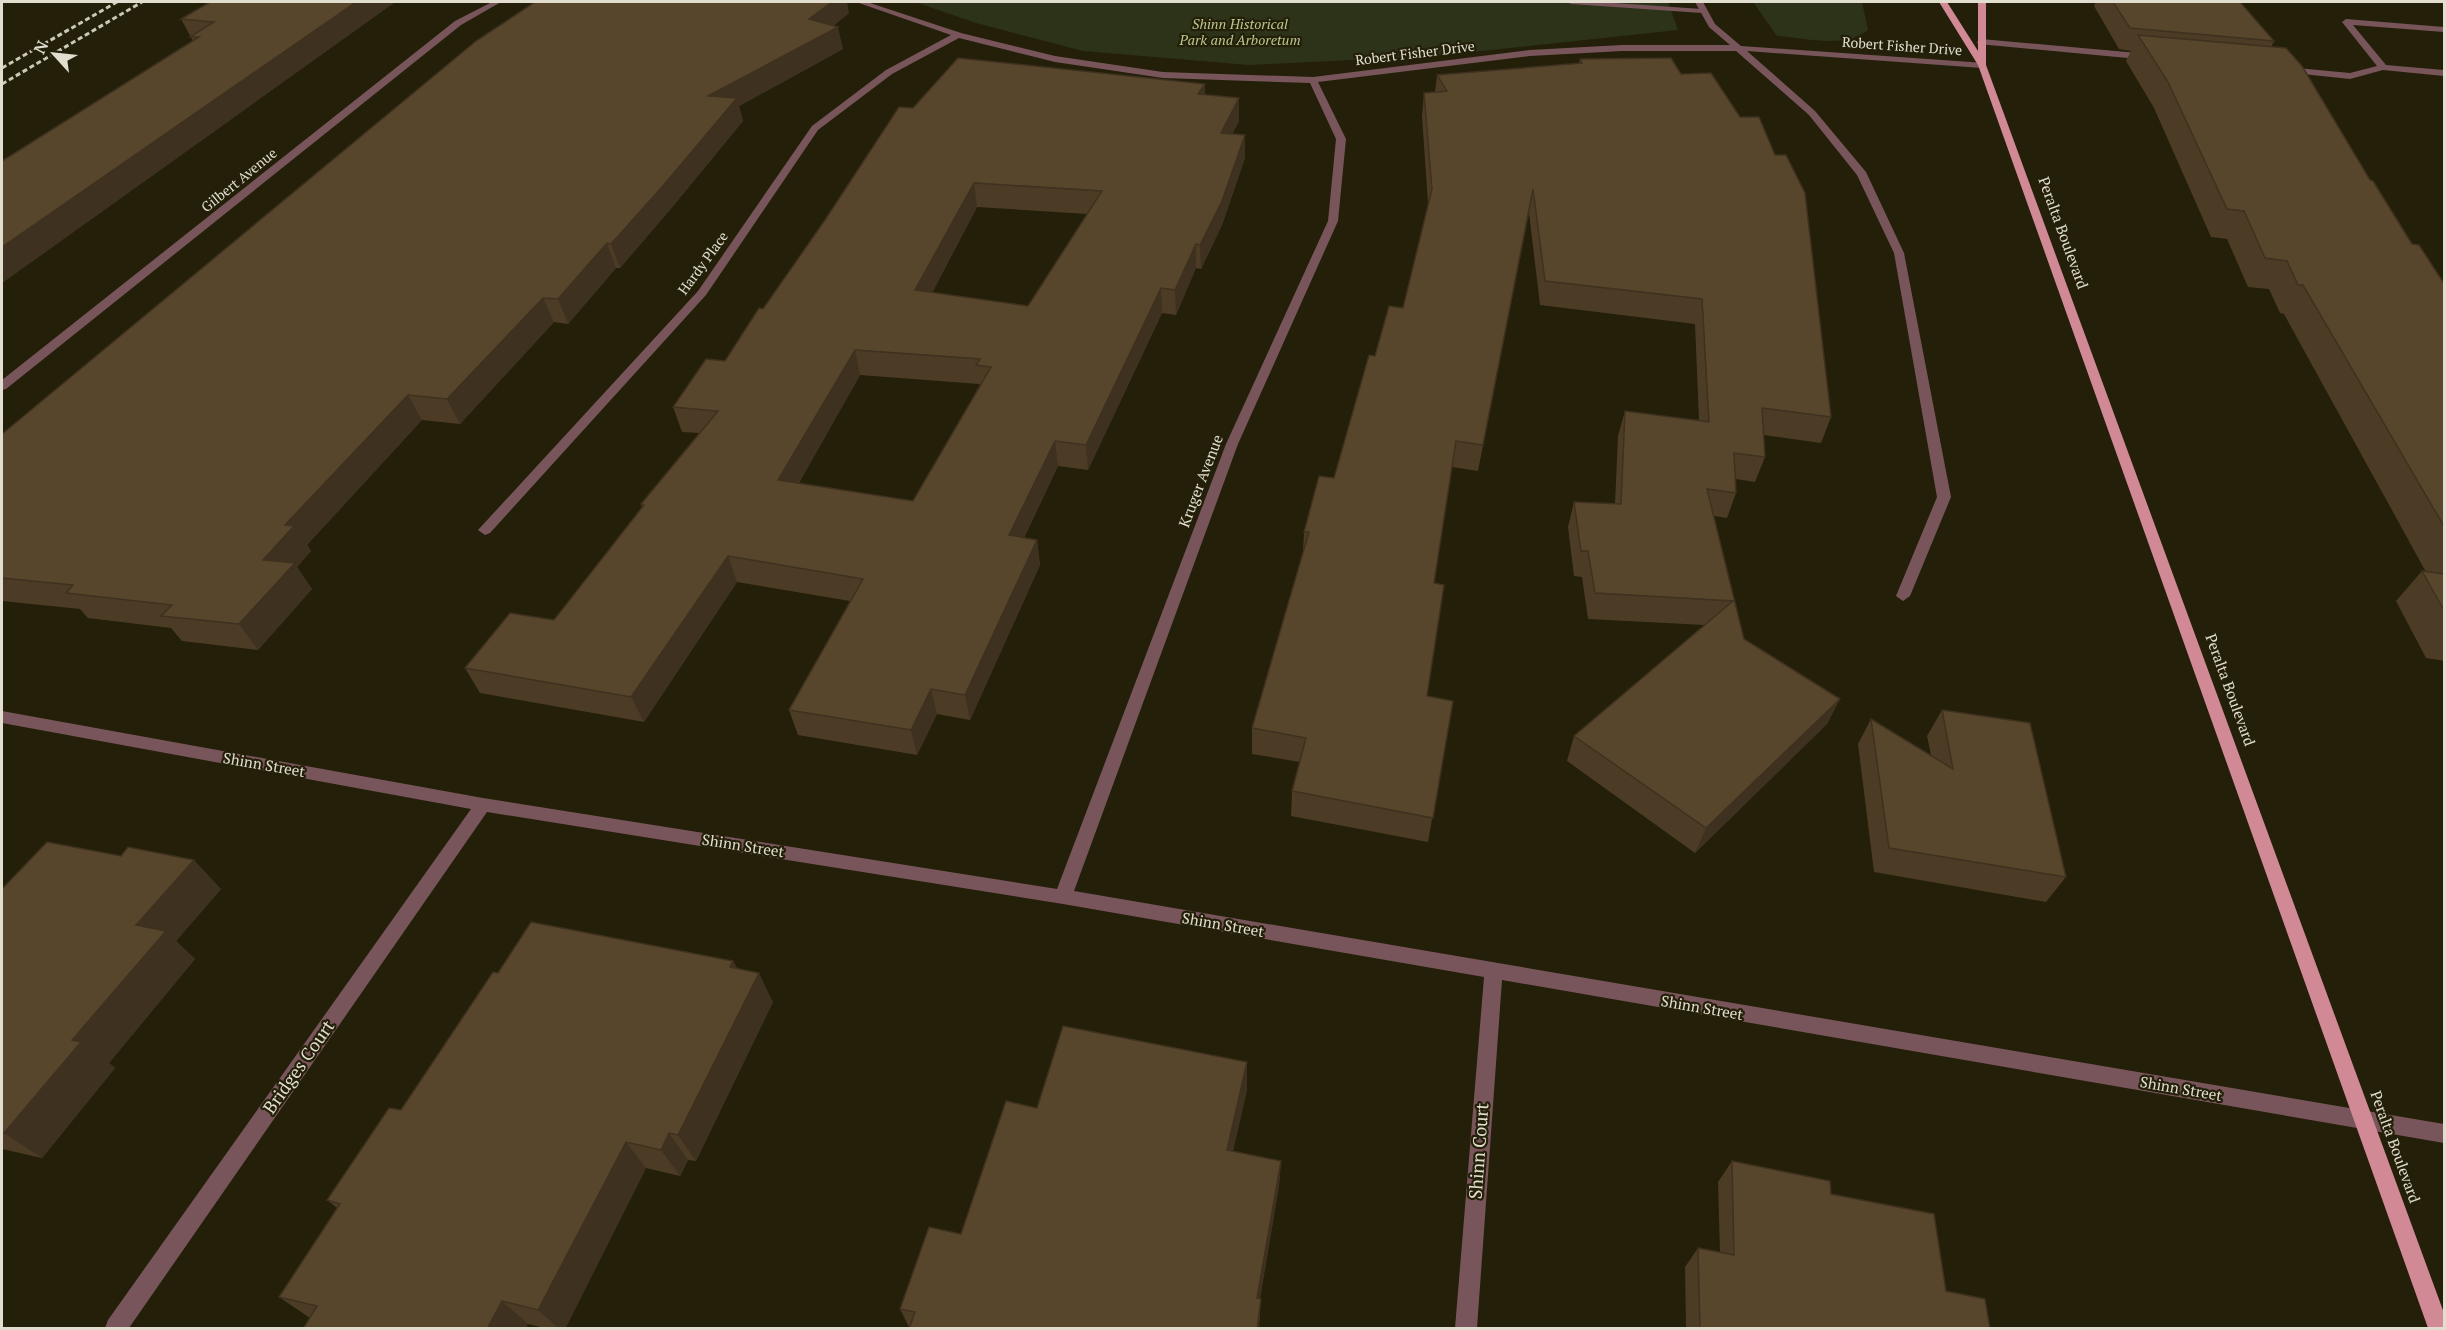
<svg xmlns="http://www.w3.org/2000/svg" width="2446" height="1330" font-family="'PT Serif',serif">
<rect width="100%" height="100%" fill="#241f08"/>
<g fill="#2d3319">
<polygon points="915,2 1668,2 1678,30 1435,56 1249,65 1083,51 976,23"/>
<path d="M 1753,2 L 1862,2 L 1868,30 C 1844,49 1806,38 1777,36 Z"/>
</g>
<g fill="none" stroke-linecap="round" stroke-linejoin="round">
<g fill="#78555a" fill-rule="evenodd">
<polygon points="1567,2 1600,2 1702,9 1706,11 1702,13 1571,4"/>
<polygon points="2346,19 2444,27 2444,32 2353,25 2386,65 2444,70 2444,76 2383,70 2350,79 2283,72 2283,68 2286,67 2350,73 2377,66 2342,22"/>
<polygon points="1981,39 2149,54 2153,57 2149,60 1978,44 1977,42"/>
</g>
<g fill="#78555a" fill-rule="evenodd">
<polygon points="492,2 501,2 461,25 6,389 2,390 2,380 455,21"/>
<polygon points="856,2 867,2 961,33 1055,56 1163,72 1313,77 1530,50 1622,45 1730,45 1709,27 1695,2 1703,2 1715,24 1741,46 1985,63 1986,65 1982,68 1747,51 1815,111 1866,172 1904,253 1951,497 1910,596 1903,601 1896,596 1937,497 1894,253 1857,175 1809,115 1736,51 1622,51 1530,56 1318,82 1346,139 1338,221 1238,444 1074,891 2444,1124 2444,1143 1502,980 1477,1328 1455,1328 1484,977 1063,904 487,812 129,1328 105,1328 108,1320 471,809 2,723 2,711 483,798 1057,889 1226,444 1328,221 1336,139 1310,83 1163,78 1055,62 959,38 892,74 818,130 706,295 490,533 485,535 478,530 698,291 812,126 886,70 951,35"/>
</g>
<polygon fill="#d28996" fill-rule="evenodd" points="1939,2 1947,2 1978,51 1978,2 1986,2 1986,65 2444,1313 2444,1328 2428,1328 1978,65"/>
<g stroke="#ccc9ba" stroke-width="3" stroke-dasharray="5 3" stroke-linecap="butt">
<polyline points="2,68 117,2"/>
<polyline points="2,84 142,2"/>
</g>
</g>
<g fill="#4c3c26" fill-rule="evenodd">
<polygon points="395,2 2,283 2,161 193,41 181,19"/>
<polygon points="2096,2 2240,2 2274,41 2271,47 2370,180 2412,244 2445,285 2445,661 2426,658 2396,601 2422,571 2426,572 2284,314 2280,313 2269,289 2248,287 2227,239 2211,237 2154,108 2126,61 2131,51 2119,49 2094,6"/>
<polygon points="849,13 833,26 843,49 739,106 743,121 669,211 620,268 616,268 568,324 554,322 460,424 422,420 307,545 311,551 297,567 312,589 258,650 182,641 171,628 88,618 80,609 2,601 2,434"/>
<polygon points="1580,59 1831,417 1821,443 1763,435 1765,457 1755,482 1736,479 1736,493 1727,518 1714,516 1744,639 1840,699 1827,724 1695,853 1567,761 1574,736 1704,625 1588,619 1582,577 1574,576 1568,527 1574,502 1615,504 1618,436 1625,411 1699,420 1695,324 1540,305 1529,213 1478,471 1452,467 1434,583 1427,696 1453,701 1428,842 1291,816 1292,791 1300,762 1252,754 1252,728 1303,552 1304,532 1334,478 1375,356 1403,308 1428,204 1422,116 1424,93 1435,92 1437,75 1579,64"/>
<path d="M 1205,84 L 1205,95 L 1239,98 L 1239,121 L 1232,134 L 1245,135 L 1245,158 L 1222,225 L 1201,269 L 1196,268 L 1176,315 L 1162,313 L 1088,470 L 1058,466 L 1024,538 L 1037,540 L 1040,565 L 970,720 L 937,714 L 917,755 L 798,735 L 789,710 L 850,601 L 737,582 L 644,722 L 480,693 L 465,668 L 554,620 L 642,507 L 641,504 L 699,433 L 682,432 L 673,407 L 725,361 L 763,309 L 913,108 ZM 977,207 L 1087,214 L 1028,306 L 932,293 ZM 860,375 L 979,384 L 980,386 L 913,501 L 799,483 Z"/>
<polygon points="1942,710 2066,877 2046,902 1874,872 1858,744 1871,719 1931,755 1927,736"/>
<polygon points="121,856 221,889 176,941 195,959 109,1063 115,1068 42,1158 2,1149 2,889"/>
<polygon points="733,961 737,968 773,1002 696,1161 688,1160 680,1176 646,1168 565,1329 548,1329 528,1324 310,1318 279,1297 337,1208 327,1200 401,1110 498,973"/>
<polygon points="1247,1062 1247,1090 1233,1151 1281,1161 1279,1186 1260,1299 1260,1321 909,1327 900,1309 961,1234 1037,1108"/>
<polygon points="1732,1161 1831,1194 1990,1329 1686,1329 1685,1267 1698,1248 1720,1252 1718,1182"/>
</g>
<g fill="#3e311f">
<polygon points="356,2 395,2 2,283 2,247"/>
<polygon points="832,2 847,2 849,13 815,39 838,27 843,49 739,106 743,121 669,211 620,268 611,244 708,96"/>
<polygon points="1205,84 1205,106 1198,94"/>
<polygon points="1239,98 1239,121 1221,156 1221,133"/>
<polygon points="1245,135 1245,158 1222,225 1201,269 1200,245"/>
<polygon points="974,183 977,207 920,315 915,290"/>
<polygon points="607,243 616,268 568,324 558,299"/>
<polygon points="1196,244 1196,268 1176,315 1175,290"/>
<polygon points="1161,288 1162,313 1088,470 1086,445"/>
<polygon points="543,298 554,322 460,424 447,399"/>
<polygon points="855,350 860,375 786,505 778,480"/>
<polygon points="408,395 422,420 307,545 311,551 297,567 312,589 258,650 239,624 263,560 285,525"/>
<polygon points="1055,441 1058,466 1013,561 1009,535"/>
<polygon points="1037,540 1040,565 970,720 965,695"/>
<polygon points="728,556 737,582 644,722 631,697"/>
<polygon points="931,689 937,714 917,755 911,730"/>
<polygon points="1840,699 1827,724 1695,853 1706,828"/>
<polygon points="194,860 221,889 176,941 195,959 109,1063 115,1068 42,1158 4,1133 72,1040 136,925"/>
<polygon points="733,961 748,991 730,967"/>
<polygon points="759,973 773,1002 696,1161 678,1135"/>
<polygon points="1247,1062 1247,1090 1227,1176 1227,1150"/>
<polygon points="669,1133 688,1160 680,1176 661,1150"/>
<polygon points="626,1142 646,1168 565,1329 559,1329 538,1310"/>
<polygon points="1281,1161 1279,1186 1256,1320 1257,1298"/>
<polygon points="1261,1299 1259,1329 1257,1329"/>
<polygon points="502,1301 528,1324 526,1329 487,1329"/>
</g>
<g fill="#58462c" stroke="#3e311f" stroke-width="1.5" fill-rule="evenodd">
<polygon points="210,2 356,2 2,247 2,161 199,37 190,37 214,22 181,19"/>
<polygon points="535,2 832,2 809,19 838,27 708,96 737,98 662,187 611,244 607,243 558,299 543,298 447,399 408,395 285,525 294,526 263,560 295,563 239,624 161,616 172,605 66,593 73,585 2,578 2,434 476,41"/>
<polygon points="2113,2 2240,2 2274,41 2130,28"/>
<polygon points="2138,35 2286,48 2302,66 2370,180 2373,181 2412,244 2419,245 2445,285 2445,528 2303,285 2298,285 2287,261 2265,258 2244,211 2227,209 2168,82"/>
<path d="M 958,58 L 1205,84 L 1198,94 L 1239,98 L 1221,133 L 1245,135 L 1222,201 L 1200,245 L 1196,244 L 1175,290 L 1161,288 L 1086,445 L 1055,441 L 1009,535 L 1037,540 L 965,695 L 931,689 L 911,730 L 789,710 L 863,579 L 728,556 L 631,697 L 465,668 L 510,613 L 554,620 L 644,505 L 641,504 L 718,411 L 673,407 L 706,359 L 725,361 L 759,308 L 763,309 L 825,220 L 899,107 L 913,108 ZM 974,183 L 1102,191 L 1028,306 L 915,290 ZM 855,350 L 980,359 L 976,365 L 991,367 L 913,501 L 778,480 Z"/>
<polygon points="1671,58 1681,74 1711,73 1740,117 1759,117 1775,155 1786,155 1805,193 1831,417 1762,408 1765,457 1734,453 1736,493 1707,489 1744,639 1840,699 1706,828 1574,736 1733,601 1595,593 1588,551 1581,551 1574,502 1621,504 1625,411 1709,422 1702,299 1545,281 1533,189 1483,445 1456,441 1434,583 1444,585 1427,696 1453,701 1433,818 1292,791 1306,738 1252,728 1309,532 1304,532 1319,476 1334,478 1369,355 1375,356 1389,306 1403,308 1432,189 1424,93 1447,91 1437,75 1582,63 1580,59"/>
<polygon points="2422,571 2445,574 2445,612"/>
<polygon points="1942,710 2030,723 2066,877 1889,848 1871,719 1953,769"/>
<polygon points="47,842 121,856 128,847 194,860 136,925 166,931 72,1040 81,1042 4,1133 2,1133 2,889"/>
<polygon points="531,922 733,961 730,967 759,973 678,1135 669,1133 661,1150 626,1142 538,1310 502,1301 487,1329 303,1329 317,1306 279,1297 340,1204 327,1200 389,1108 401,1110 493,972 498,973"/>
<polygon points="1063,1026 1247,1062 1227,1150 1281,1161 1257,1298 1261,1299 1257,1329 909,1329 915,1312 900,1309 929,1227 961,1234 1006,1101 1037,1108"/>
<polygon points="1732,1161 1830,1181 1831,1194 1934,1214 1946,1291 1985,1299 1990,1329 1700,1329 1698,1248 1734,1255"/>
</g>
<g text-anchor="middle" stroke-width="4.5" stroke-linejoin="round" paint-order="stroke">
<g font-size="14" font-style="italic" fill="#bbc890" stroke="#241f08">
<text x="1240" y="29">Shinn Historical<tspan x="1240" dy="16">Park and Arboretum</tspan></text>
</g>
<g font-size="14" fill="#e1ded0" stroke="#241f08">
<text transform="translate(1902 46) rotate(4)" y="5">Robert Fisher Drive</text>
<text transform="translate(1415 53) rotate(-7)" y="5">Robert Fisher Drive</text>
<text transform="translate(239 180) rotate(-39)" y="5">Gilbert Avenue</text>
<text transform="translate(703 263) rotate(-54)" y="5">Hardy Place</text>
</g>
<g font-size="15" fill="#e1ded0" stroke="#241f08">
<text transform="translate(2063 233) rotate(70)" y="5">Peralta Boulevard</text>
<text transform="translate(1201 481) rotate(-69)" y="5">Kruger Avenue</text>
<text transform="translate(2230 690) rotate(70)" y="5">Peralta Boulevard</text>
<text transform="translate(264 765) rotate(10)" y="5">Shinn Street</text>
<text transform="translate(743 846) rotate(9)" y="5">Shinn Street</text>
<text transform="translate(1223 925) rotate(10)" y="5">Shinn Street</text>
<text transform="translate(1702 1008) rotate(10)" y="5">Shinn Street</text>
<text transform="translate(2181 1089) rotate(10)" y="5">Shinn Street</text>
<text transform="translate(2395 1147) rotate(70)" y="5">Peralta Boulevard</text>
</g>
<g font-size="18" fill="#e1ded0" stroke="#241f08">
<text transform="translate(299 1067) rotate(-55)" y="6">Bridges Court</text>
<text transform="translate(1479 1151) rotate(-86)" y="6">Shinn Court</text>
</g>
</g>
<rect width="2446" height="1330" fill="none" stroke="#e1ded0" stroke-width="6"/>
<g transform="translate(54 54) rotate(297)" stroke="#241f08" stroke-width="4.5" paint-order="stroke">
<path d="M0-4.5L10 22L0 15L-10 22Z" fill="#e1ded0"/>
<text y="-9" font-size="16" font-weight="bold" text-anchor="middle" fill="#e1ded0">N</text>
</g>
</svg>
